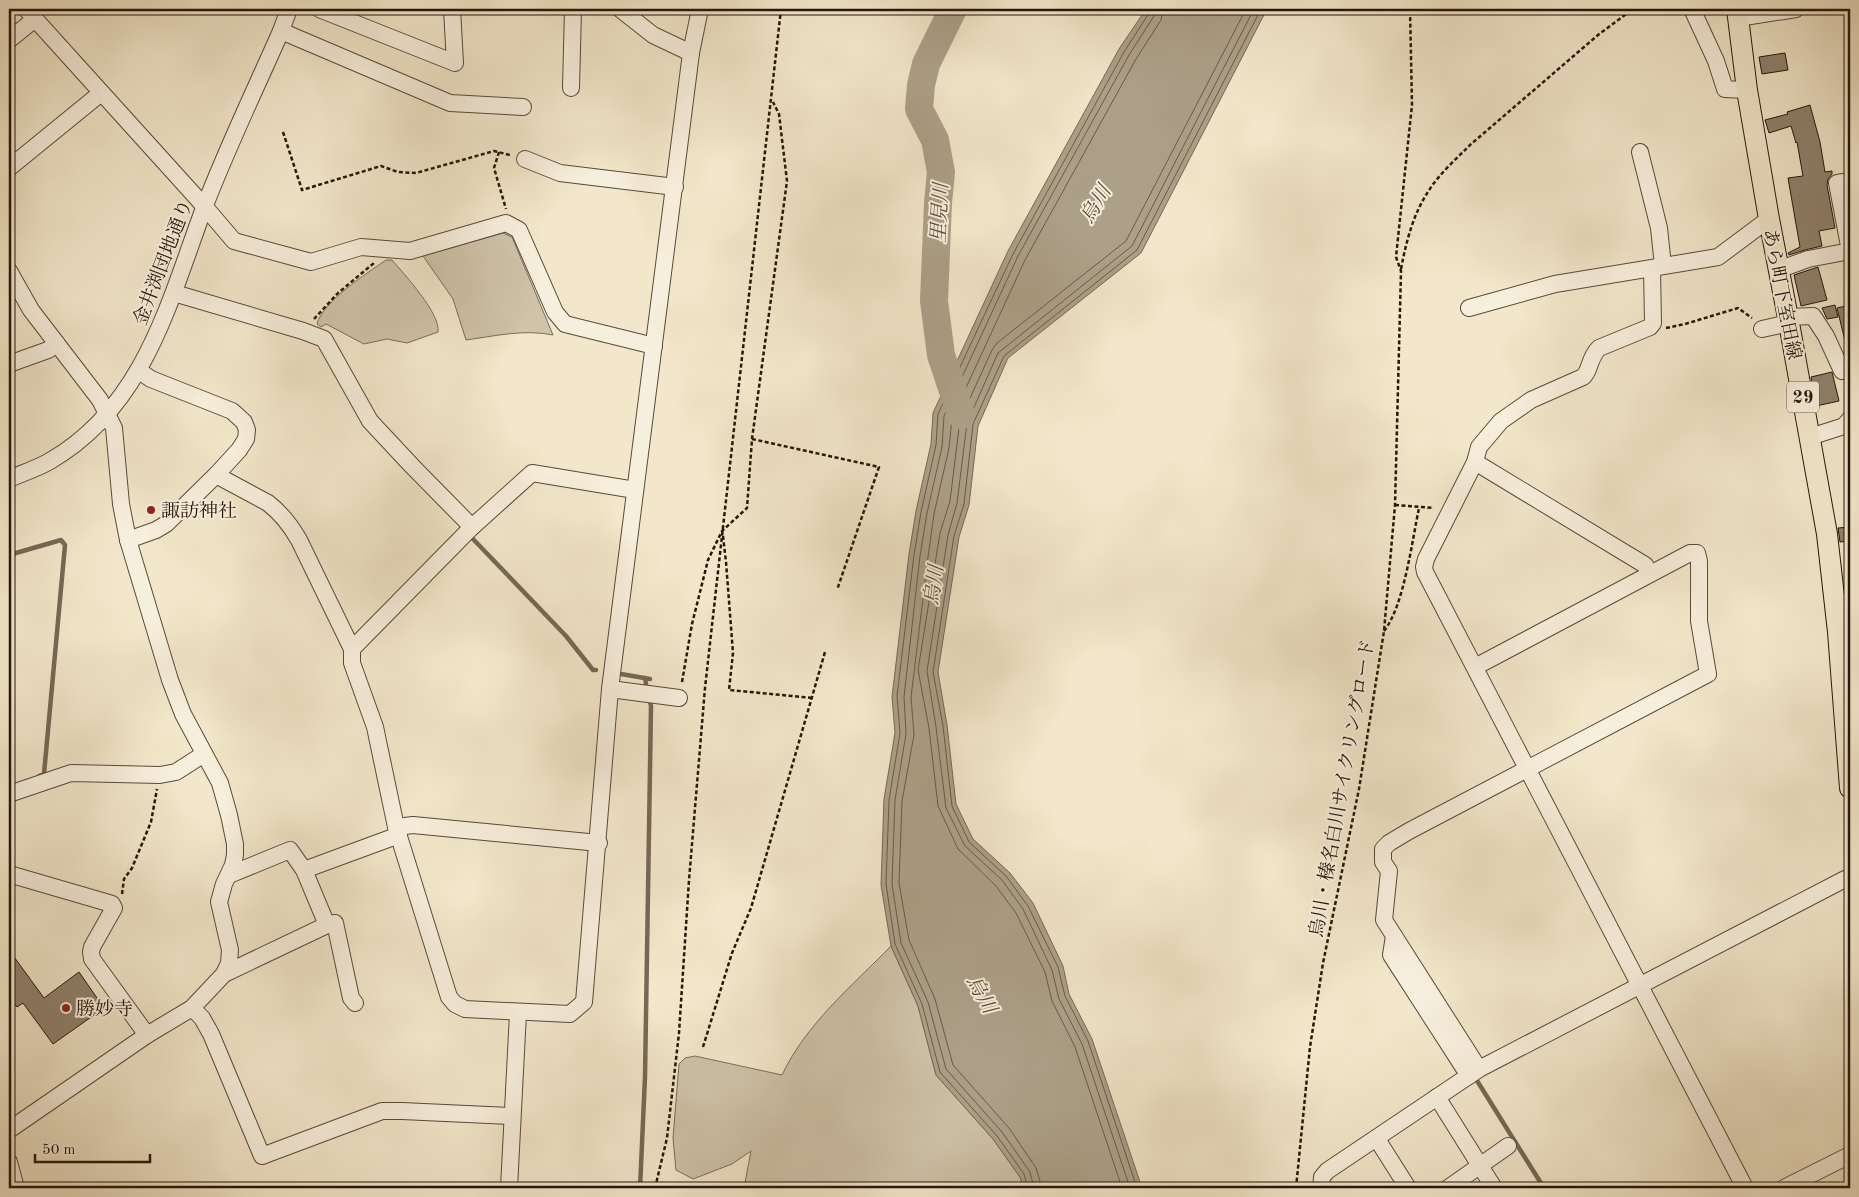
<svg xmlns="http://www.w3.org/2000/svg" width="1859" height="1197" font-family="'Old Standard TT','Noto Serif JP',serif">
<rect width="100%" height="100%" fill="#f2e7ca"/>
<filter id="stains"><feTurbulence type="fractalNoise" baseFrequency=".004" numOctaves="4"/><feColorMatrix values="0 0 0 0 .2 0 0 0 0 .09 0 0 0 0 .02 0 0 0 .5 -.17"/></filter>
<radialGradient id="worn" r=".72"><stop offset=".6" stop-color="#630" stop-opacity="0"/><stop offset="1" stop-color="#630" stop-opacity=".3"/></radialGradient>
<g fill="#cfc3a9" stroke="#7a6c59">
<path d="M 503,233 L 512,237 L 553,335 C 524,329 495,336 466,340 L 453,299 L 423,256 Z"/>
<path d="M 386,260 L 392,260 C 404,274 441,314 438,332 L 407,343 L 387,339 L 364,344 L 326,324 L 321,327 L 317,324 C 323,301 366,274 386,260 Z"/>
<path d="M 891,946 L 918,1006 L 936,1075 L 993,1139 L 1020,1177 L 1024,1188 L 744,1188 L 751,1151 L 732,1164 L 693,1179 L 676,1170 L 673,1138 L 679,1064 L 685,1058 L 695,1056 L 782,1075 C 806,1024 852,986 891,946 Z"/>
</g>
<polygon fill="#aca088" stroke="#766855" points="1146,9 1267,9 1141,253 1008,358 978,426 969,505 959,537 938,672 947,725 956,804 973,839 1010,873 1033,903 1063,966 1069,994 1092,1039 1142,1188 1024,1188 1020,1177 993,1139 936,1075 918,1006 891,946 881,885 884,799 895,733 892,697 909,554 916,511 931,444 933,413 1008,251 1119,49"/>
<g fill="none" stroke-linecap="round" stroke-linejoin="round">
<g stroke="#685a48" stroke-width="1">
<polyline points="1028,1188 1024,1174 997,1136 940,1072 922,1004 895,944 886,884 889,800 900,733 897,696 914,555 921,512 936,445 938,414 1013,254 1124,52 1149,13 1150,9"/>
<polyline points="1034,1188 1030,1172 1002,1132 946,1069 928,1002 901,943 892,884 895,800 906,734 904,697 920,556 927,513 942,447 944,416 1018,256 1129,55 1154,16 1156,9"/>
<polyline points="1042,1188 1036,1168 1009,1128 953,1065 935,999 909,940 899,883 902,801 914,735 911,697 928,557 934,514 949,448 952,418 1025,260 1136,59 1161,20 1163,9"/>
<polyline points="1122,1188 1075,1047 1052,1001 1045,972 1016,913 996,886 958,849 938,806 929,728 918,670 940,533 950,501 960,420 992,350 997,343 1126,241 1246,9"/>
<polyline points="1130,1188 1082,1044 1059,999 1052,970 1023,909 1002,880 965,846 946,808 936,727 927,671 948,535 957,503 967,423 998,353 1132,246 1254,9"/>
<polyline points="1137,1188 1088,1041 1065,996 1058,967 1028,906 1006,876 969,842 952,806 943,726 933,672 954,536 964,504 973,424 1004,356 1137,250 1261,9"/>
</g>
<g stroke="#766855" stroke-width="4.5">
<polyline points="473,539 566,636 593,670 596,670"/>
<polyline points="9,555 61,540 65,545 44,774 39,776"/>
<polyline points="621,674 650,679"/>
<polyline points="645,678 647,690"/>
<polyline points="1476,1079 1544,1188"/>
<polyline points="640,1188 645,1077 651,706 649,698"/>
</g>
<polyline stroke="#aca088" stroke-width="28" points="953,9 926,64 921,85 919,109 935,140 941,172 938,203 934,301 941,355 961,415"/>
</g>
<g fill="#90826d" stroke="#251509">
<polygon points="1785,53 1788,70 1762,74 1759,57"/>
<polygon points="1810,105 1820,142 1825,172 1832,171 1832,174 1828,179 1827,185 1835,228 1819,231 1822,246 1805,250 1789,255 1788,253 1800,247 1788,178 1803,176 1797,142 1796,143 1791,126 1769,133 1765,120 1788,114 1787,112"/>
<polygon points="1818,267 1827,300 1801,306 1794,275"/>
<polygon points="1835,305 1838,317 1827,319 1822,308"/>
<polygon points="1850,305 1850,344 1846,345 1837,308"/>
<polygon points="1832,372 1839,401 1816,406 1811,377"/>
<polygon points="1850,527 1850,541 1840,542 1838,528"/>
<polygon points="9,950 44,998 79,972 104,1008 53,1044 23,1003 17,1007 9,995"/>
</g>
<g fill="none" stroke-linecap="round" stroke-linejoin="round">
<g stroke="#584a39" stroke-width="18">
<g id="minor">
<polyline points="26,9 205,207 234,241 311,262 361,247 410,251 506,223 519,230 555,312 565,324 654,346"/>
<polyline points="319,9 455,63 452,9"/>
<polyline points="620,9 653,35 691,53"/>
<polyline points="1692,9 1716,61 1725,89 1747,90"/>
<polyline points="1738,18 1796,9"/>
<polyline points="281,31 450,103 523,107"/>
<polyline points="9,40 35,19"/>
<polyline points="571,88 573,9"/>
<polyline points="1640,152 1659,228 1663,266"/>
<polyline points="525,159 560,173 675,187"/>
<polyline points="9,168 101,93"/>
<path d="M 1652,268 L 1653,323 L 1650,327 L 1599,348 C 1588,359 1591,370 1583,377 L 1531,400 L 1501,421 L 1479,447 L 1475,462 L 1426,559 L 1424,567 L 1425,572 L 1745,1188"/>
<polyline points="1778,270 1808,259 1850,251 1837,183 1850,181"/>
<polyline points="9,271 31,310 100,400 114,428 121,504 128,540 170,680 183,714 220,783 229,815 235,844 235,855 233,865 224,884 219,902 230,950 229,963 224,974 192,1008 147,1035 9,1130"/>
<polyline points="174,293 303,331 324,339 370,421 412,466 472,527"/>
<polyline points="1469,308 1555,284 1718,257 1769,219"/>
<polyline points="1788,317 1813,316 1826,336 1842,371"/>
<polyline points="1762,329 1789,323"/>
<polyline points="9,364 48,350 57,344"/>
<polyline points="1810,437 1844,426 1850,419"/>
<polyline points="1475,462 1645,565 1650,573"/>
<path d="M 216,475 L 268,503 C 281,513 291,526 299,540 L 352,649 L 352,663 L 375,727 L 396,827 L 449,997 L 455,1004 L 465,1009 L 570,1014 L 584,1002 L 610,689 L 691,53 L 700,9"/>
<path d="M 9,479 C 23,473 38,468 50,461 C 144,407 169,302 204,208 C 227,148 255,90 281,31 L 289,9"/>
<polyline points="128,540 156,530 166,524 216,475 239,450 246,439 247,430 244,422 232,411 151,379 139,371"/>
<polyline points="352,649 472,527 532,473 635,490"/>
<polyline points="1475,667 1690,553 1697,553 1699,561 1699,621 1708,674 1409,831 1389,843 1383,849 1383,862 1389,871 1384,920 1479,1069"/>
<polyline points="610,689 679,698"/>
<polyline points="9,794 71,773 160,775 176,772 204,754"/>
<polyline points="396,827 413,825 599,843"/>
<polyline points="304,870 399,835"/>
<polyline points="9,874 112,904 114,908 92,947 91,952 92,959 147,1035"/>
<polyline points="229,875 290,850 304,870 327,925"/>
<polyline points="1394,936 1391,955 1469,1076"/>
<polyline points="224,974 327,925 335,923 351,998 355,1003"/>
<polyline points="192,1008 202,1018 211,1034 262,1156 382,1111 402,1111 512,1116"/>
<polyline points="1437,1097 1494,1188"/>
<polyline points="1377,1139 1408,1188"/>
<polyline points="9,1162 16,1188"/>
<polyline points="509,1188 518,1013"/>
<polyline points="1321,1188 1322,1177 1327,1171 1479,1069 1845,879 1850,878"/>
<polyline points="1448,1188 1508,1146"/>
<polyline points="1784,1188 1850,1155"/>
</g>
</g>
<g stroke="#251509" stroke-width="22">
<polyline id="major" points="1737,9 1747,90 1769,219 1789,323 1827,534 1838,632 1850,788"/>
</g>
<g stroke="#251509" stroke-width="2.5" stroke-dasharray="4 2.5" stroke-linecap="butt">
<polyline points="283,132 302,190 381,166 398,172 416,173 494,151 510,155"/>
<polyline points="499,152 494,168 506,209"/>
<path d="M 1401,269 C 1406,243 1412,218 1426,195 C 1437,176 1455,160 1470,145 L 1598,35 L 1633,9"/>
<polyline points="314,319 338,293 374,263"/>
<polyline points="1666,328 1685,324 1738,308 1752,318"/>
<polyline points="752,439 879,467 837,590"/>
<polyline points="1395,505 1434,508"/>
<polyline points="723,536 726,562 733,653 729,690 813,698"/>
<path d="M 1384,631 C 1404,606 1412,541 1419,508"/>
<polyline points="682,682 692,624 708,560 722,531 747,508 752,439 787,181 779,114 773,102"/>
<polyline points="122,894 124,879 132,868 151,822 157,789"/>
<polyline points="703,1047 732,953 751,908 825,652"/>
<polyline points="655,1188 667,1138 679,1033 689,880 705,688 781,9"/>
<polyline points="1296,1188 1310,1047 1323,963 1359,789 1384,631 1395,505 1401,271 1396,257 1412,105 1410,9"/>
</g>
<use href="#minor" stroke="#f7efdd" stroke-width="16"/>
<use href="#major" stroke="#f2e7ca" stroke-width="20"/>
</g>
<g fill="#8f2418" stroke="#f7efdd" stroke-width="2">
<circle cx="151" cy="510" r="5"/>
<circle cx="66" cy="1008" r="5"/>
</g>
<g text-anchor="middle" stroke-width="4" stroke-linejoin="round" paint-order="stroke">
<rect fill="#f7efdd" stroke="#645649" stroke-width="1" x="1787" y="381.5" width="32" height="31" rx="4"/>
<g font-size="18" font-weight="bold" fill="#251509">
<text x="1803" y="403">29</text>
</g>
<g font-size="19" fill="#251509" stroke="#f7efdd">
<text transform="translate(162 262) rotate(-69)" y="7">金井渕団地通り</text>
<text transform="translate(1783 294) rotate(79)" y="7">あら町下室田線</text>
<text transform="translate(1341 788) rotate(-80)" y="7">烏川・榛名白川サイクリングロード</text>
</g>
<g font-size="19" fill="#251509" stroke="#f7efdd" text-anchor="start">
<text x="161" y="517">諏訪神社</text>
<text x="76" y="1015">勝妙寺</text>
</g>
<g font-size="20" font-style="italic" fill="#5b4d3c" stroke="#f7efdd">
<text transform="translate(1095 204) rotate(-59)" y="7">烏川</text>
<text transform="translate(939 213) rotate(-87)" y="7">里見川</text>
<text transform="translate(933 585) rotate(-82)" y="7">烏川</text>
<text transform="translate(982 994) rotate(61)" y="7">烏川</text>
</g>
</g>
<rect width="1859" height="1197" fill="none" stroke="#f2e7ca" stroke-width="30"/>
<rect x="10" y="10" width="1839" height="1177" fill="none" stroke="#251509" stroke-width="2.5"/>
<rect x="15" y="15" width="1829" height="1167" fill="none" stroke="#251509"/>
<path d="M35 1154v8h115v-8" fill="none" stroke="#251509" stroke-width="2.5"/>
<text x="42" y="1154" font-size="15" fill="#251509" stroke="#f7efdd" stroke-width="4" paint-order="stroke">50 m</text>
<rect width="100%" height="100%" filter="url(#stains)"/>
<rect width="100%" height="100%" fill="url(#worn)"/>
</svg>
